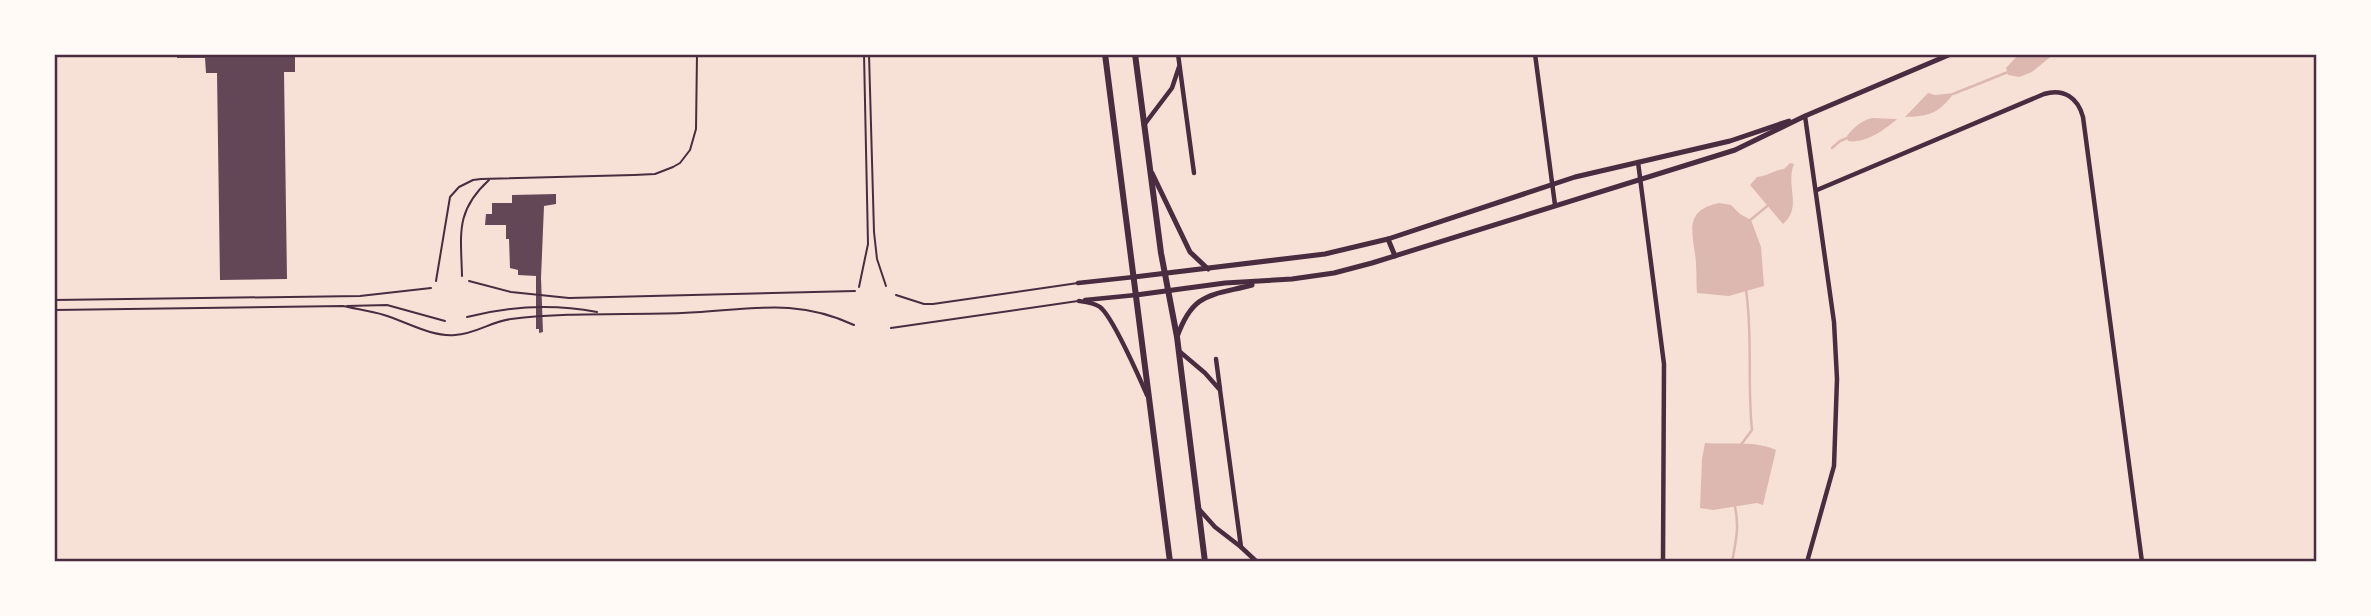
<svg xmlns="http://www.w3.org/2000/svg" width="2371" height="616" font-family="'Space Grotesk',sans-serif">
<rect width="100%" height="100%" fill="#f7e1d7"/>
<g fill="#dcb8b0">
<polygon points="2019,54 2054,54 2032,72 2019,77 2008,75 2006,68"/>
<path d="M 1928,93 L 1935,95 L 1954,93 C 1938,114 1930,116 1905,117 Z"/>
<path d="M 1872,118 L 1897,119 C 1885,130 1864,144 1848,141 L 1847,136 C 1854,127 1861,121 1872,118 Z"/>
<path d="M 1790,163 L 1794,164 C 1785,186 1803,207 1783,224 L 1750,185 L 1757,177 C 1767,176 1774,170 1784,169 Z"/>
<path d="M 1719,203 L 1731,205 L 1740,214 L 1751,220 L 1761,247 L 1764,286 L 1729,296 L 1697,293 C 1696,280 1697,266 1695,254 C 1691,227 1687,210 1719,203 Z"/>
<path d="M 1705,443 C 1729,445 1754,440 1776,450 L 1763,505 L 1757,503 L 1713,510 L 1700,508 L 1702,459 Z"/>
</g>
<g fill="none" stroke-linecap="round" stroke-linejoin="round">
<g stroke="#dcb8b0" stroke-width="2.5">
<polyline points="1953,94 2008,72"/>
<polyline points="1832,148 1840,141 1850,137"/>
<polyline points="1749,221 1771,203"/>
<path d="M 1740,446 L 1752,430 C 1747,383 1753,336 1746,290"/>
<path d="M 1732,562 C 1736,541 1740,524 1734,503"/>
</g>
</g>
<g fill="#644757">
<polygon points="177,54 295,54 295,72 284,72 287,279 220,280 217,73 206,73 205,58 177,58"/>
<polygon points="556,194 556,204 544,206 541,278 543,332 539,333 539,329 536,329 536,276 518,275 518,270 510,268 509,239 506,239 506,225 485,225 486,214 492,214 492,203 512,203 512,195"/>
</g>
<g fill="none" stroke-linecap="round" stroke-linejoin="round">
<g stroke="#4a2c40" stroke-width="2">
<polyline points="869,54 874,232 877,259 886,286"/>
<path d="M 462,276 C 461,234 455,211 489,180"/>
<polyline points="436,281 450,197 459,187 473,180 481,179 634,175 655,174 673,167 680,163 690,150 696,129 697,54"/>
<polyline points="469,281 511,292 569,298 855,291"/>
<polyline points="859,287 868,244 864,54"/>
<polyline points="896,295 924,304 933,304 1078,283"/>
<polyline points="54,300 360,296 431,288"/>
<polyline points="347,306 387,305 445,321"/>
<path d="M 54,310 L 343,306 C 356,309 371,311 384,315 C 407,322 431,337 455,335 C 476,334 492,321 511,319 C 568,312 625,315 682,313 C 746,311 793,296 854,325"/>
<path d="M 467,317 C 510,306 554,304 597,312"/>
<polyline points="891,328 1078,301"/>
</g>
<g stroke="#4a2c40" stroke-width="4.5">
<polyline points="1178,54 1194,173"/>
<polyline points="1535,54 1555,205"/>
<polyline points="1805,116 1834,322 1837,379 1834,466 1807,562"/>
<polyline points="1144,125 1172,88 1179,67"/>
<polyline points="1638,162 1664,364 1663,562"/>
<path d="M 1817,190 L 2044,94 C 2064,88 2078,98 2083,117 L 2142,562"/>
<polyline points="1078,283 1134,277"/>
<polyline points="1085,300 1136,295"/>
<path d="M 1079,301 C 1086,302 1094,303 1100,307 C 1113,317 1139,377 1147,395"/>
<polyline points="1179,351 1205,373 1220,390 1241,547 1257,562"/>
<polyline points="1216,359 1220,389"/>
<polyline points="1198,508 1215,527 1241,547"/>
</g>
<g stroke="#4a2c40" stroke-width="5">
<polyline points="1152,173 1190,252 1208,269"/>
<polyline points="1388,239 1395,256"/>
<polyline points="1134,277 1325,254 1388,239 1575,177 1730,141 1789,121"/>
<polyline points="1136,295 1225,283 1292,279 1334,273 1372,263 1735,150 1805,116 1951,54"/>
<path d="M 1177,337 C 1193,292 1210,296 1252,285"/>
</g>
<g stroke="#4a2c40" stroke-width="6">
<polyline points="1105,54 1170,562"/>
<polyline points="1135,54 1161,253 1177,337 1205,562"/>
</g>
</g>
<rect width="2371" height="616" fill="none" stroke="#fffaf5" stroke-width="112"/>
<rect x="56" y="56" width="2259" height="504" fill="none" stroke="#4a2c40" stroke-width="2.5"/>
</svg>
